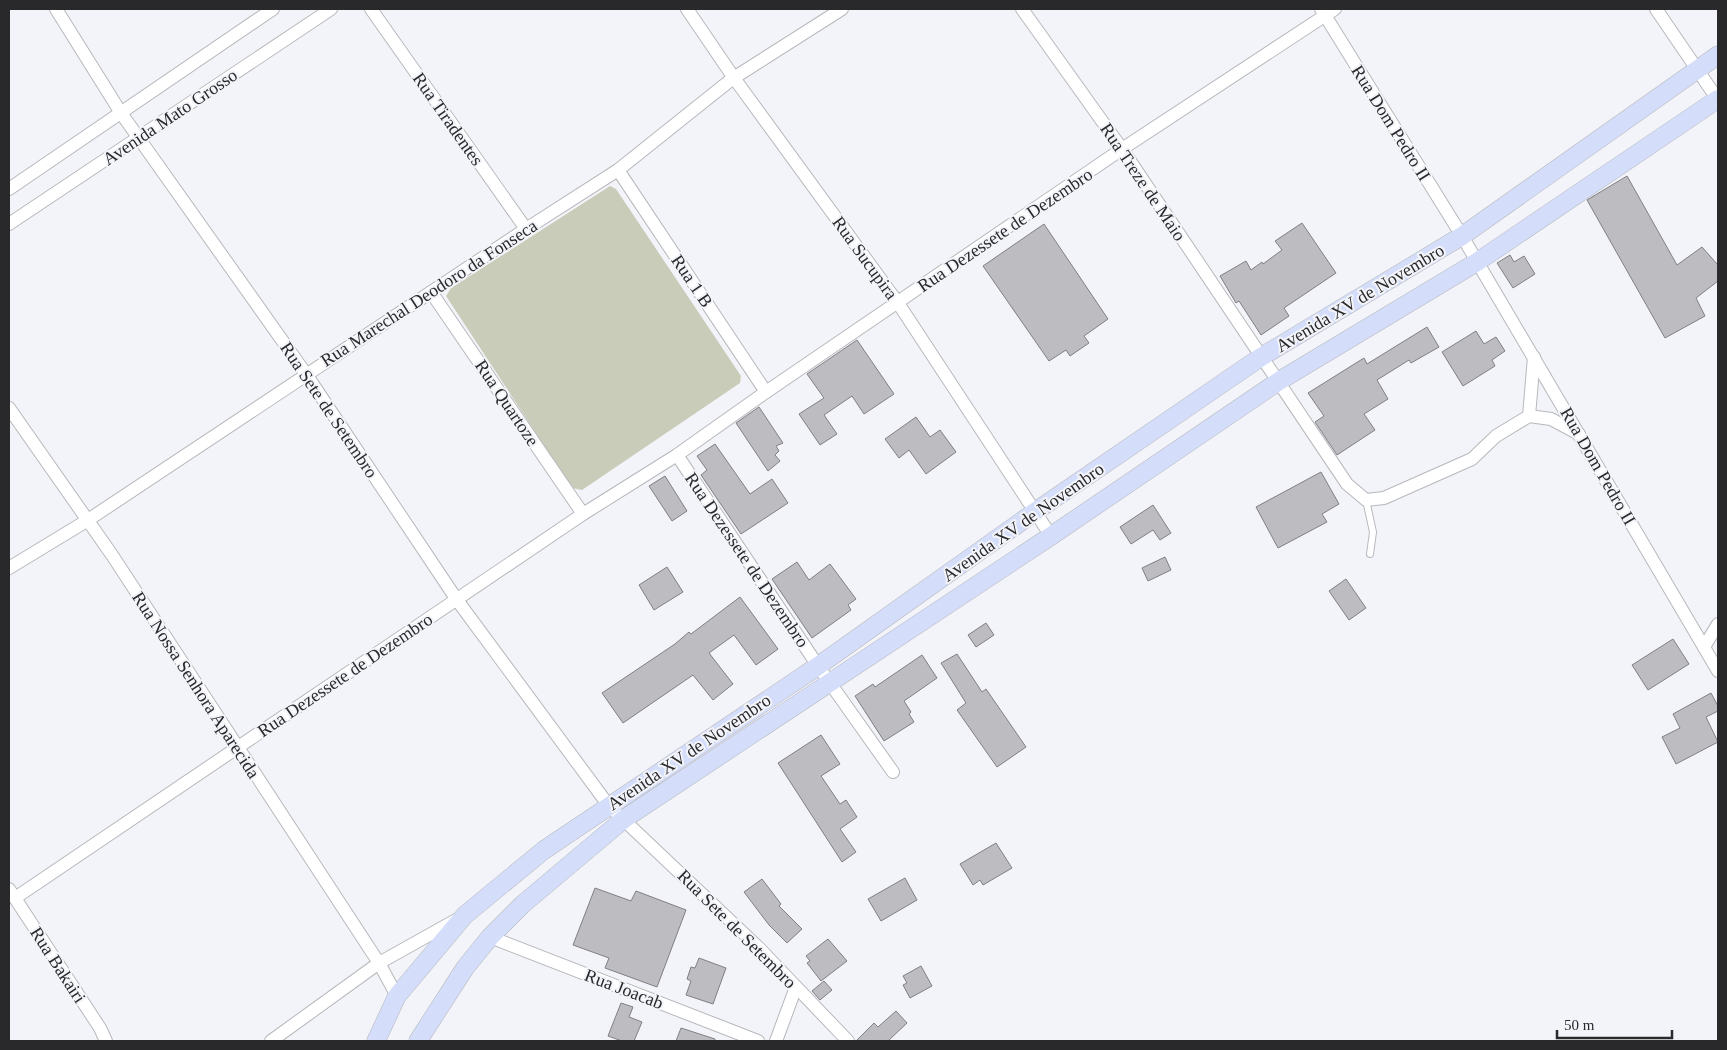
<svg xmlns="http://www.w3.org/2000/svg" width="1727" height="1050" font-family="Georgia,serif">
<rect width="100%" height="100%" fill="#f3f4f9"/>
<polygon fill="#c8ccb8" points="610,186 616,189 741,376 740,383 582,490 572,488 446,296 451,288"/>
<g fill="#bdbcc0" stroke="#807f83">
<polygon points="1627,176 1677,265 1702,247 1718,265 1718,281 1696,298 1705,316 1665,338 1587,200"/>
<polygon points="1302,223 1336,273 1284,308 1289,316 1261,335 1239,301 1236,303 1220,276 1246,261 1251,270 1262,262 1263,264 1282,250 1275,241"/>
<polygon points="1044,224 1108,319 1084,336 1089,343 1070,356 1066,350 1049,361 983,266"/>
<polygon points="1510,255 1514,262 1524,256 1535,274 1513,288 1497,263"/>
<polygon points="1427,327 1439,347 1411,363 1409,360 1377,380 1388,399 1364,414 1375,430 1337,455 1315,422 1324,416 1308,393 1364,358 1367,364"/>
<polygon points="1476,331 1484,344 1496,337 1505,351 1492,360 1495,366 1463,386 1442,352"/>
<polygon points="857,340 894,394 864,414 852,396 824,415 837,434 820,445 799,414 824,398 807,374"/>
<polygon points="759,407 783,443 776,446 779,451 775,455 780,461 768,471 736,423"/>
<polygon points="916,417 930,437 940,430 956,452 926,474 909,450 899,458 885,439"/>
<polygon points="715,444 750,494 772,479 788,503 741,534 701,475 707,470 697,456"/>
<polygon points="1321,472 1339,504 1322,514 1327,522 1278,548 1256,507"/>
<polygon points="665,476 687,511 672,521 649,486"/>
<polygon points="1153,505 1171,533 1160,540 1153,530 1131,544 1120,527"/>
<polygon points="1165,557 1171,570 1148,581 1142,568"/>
<polygon points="797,562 809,580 830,564 856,599 848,605 851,610 812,638 772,579"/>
<polygon points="667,567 683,592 654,610 639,585"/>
<polygon points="1346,579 1366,608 1349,620 1329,591"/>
<polygon points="740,597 778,649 756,665 734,635 709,653 733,684 713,700 693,675 623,723 602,693 675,644 689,632 691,634"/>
<polygon points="986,623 994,635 976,647 968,635"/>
<polygon points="1673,639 1689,664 1648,690 1632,665"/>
<polygon points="957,654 982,692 986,689 1026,747 997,767 957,710 966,703 941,663"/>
<polygon points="922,655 937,678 904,701 911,712 909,714 914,722 884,741 855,696 873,684 875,687"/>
<polygon points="1711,693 1718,706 1718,711 1706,717 1718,742 1676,764 1662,737 1680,728 1673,714"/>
<polygon points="821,735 840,764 821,776 840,804 846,800 857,817 840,829 856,852 842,862 778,763"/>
<polygon points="996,843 1012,868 983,885 980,880 973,885 960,864"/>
<polygon points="905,878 917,900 881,921 868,899"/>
<polygon points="762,879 781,904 779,906 802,929 787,943 769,925 744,892"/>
<polygon points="595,888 631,901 636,891 686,910 657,987 605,968 609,958 573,945"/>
<polygon points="828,939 847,961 821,981 807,963 810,961 806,956"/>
<polygon points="699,958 726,968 713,1004 686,995 691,981 687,979 691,967 695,968"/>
<polygon points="921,966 932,986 910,998 903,985 907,983 903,976"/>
<polygon points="824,981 832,990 820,1000 812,991"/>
<polygon points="621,1003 633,1007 629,1017 642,1022 634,1041 622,1041 608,1036"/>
<polygon points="896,1011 907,1023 888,1041 856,1041 874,1023 878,1027"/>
<polygon points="681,1028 715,1039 715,1041 676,1041"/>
</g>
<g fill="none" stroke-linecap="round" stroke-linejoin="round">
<g stroke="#b7b8bc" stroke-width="8">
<polyline id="service" points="1366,500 1373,532 1370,554"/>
</g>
<g stroke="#b7b8bc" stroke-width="14">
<g id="minor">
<polyline points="56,9 121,113 306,374 457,600 609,806 758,947 848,1041"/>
<polyline points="371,9 526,229"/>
<polyline points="687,9 734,78 898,303 1051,536"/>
<polyline points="1022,9 1122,149 1347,484 1366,500 1384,498 1472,459 1496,436 1529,416 1551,419 1579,434"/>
<polyline points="1321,9 1462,236 1718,671"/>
<polyline points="1656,9 1718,100"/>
<polyline points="618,170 766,392"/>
<polyline points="9,189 273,9"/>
<polyline points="9,224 331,9"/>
<polyline points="431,292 583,514"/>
<polyline points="9,408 112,555 379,963 397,996"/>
<polyline points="1529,416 1534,357"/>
<polyline points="677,455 818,666 893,772"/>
<polyline points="9,568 88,520 526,229 618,170 732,79 842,9"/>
<polyline points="1704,647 1718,624"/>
<polyline points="9,889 100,1028 106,1041"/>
<polyline points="15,898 583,514 677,455 766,392 1122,149 1335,9"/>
<polyline points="490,937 758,1041"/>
<polyline points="271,1041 379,963 456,920"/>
<polyline points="776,1041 796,987"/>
</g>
</g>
<g stroke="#b7b8bc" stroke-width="19">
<g id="secondary">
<polyline points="376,1041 397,996 465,915 544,850 818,666 1036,511 1261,357 1462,236 1718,55"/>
<polyline points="418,1041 465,968 490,937 523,904 624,819 1051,536 1279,381 1477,262 1718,99"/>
</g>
</g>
<use href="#service" stroke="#fff" stroke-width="6"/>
<use href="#minor" stroke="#fff" stroke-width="12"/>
<use href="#secondary" stroke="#d4ddf9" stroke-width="18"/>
</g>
<g text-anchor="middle" stroke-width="4" stroke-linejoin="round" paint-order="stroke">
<g font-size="18" fill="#29292b" stroke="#f3f4f9">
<text transform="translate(170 117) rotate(-34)" y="6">Avenida Mato Grosso</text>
<text transform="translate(448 119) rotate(55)" y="6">Rua Tiradentes</text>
<text transform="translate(1391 123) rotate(58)" y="6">Rua Dom Pedro II</text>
<text transform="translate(1143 182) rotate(56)" y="6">Rua Treze de Maio</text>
<text transform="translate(1005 230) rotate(-34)" y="6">Rua Dezessete de Dezembro</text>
<text transform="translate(865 258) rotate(54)" y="6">Rua Sucupira</text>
<text transform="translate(692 281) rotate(56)" y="6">Rua 1 B</text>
<text transform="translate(429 293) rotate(-33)" y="6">Rua Marechal Deodoro da Fonseca</text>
<text transform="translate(1360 298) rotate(-31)" y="6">Avenida XV de Novembro</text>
<text transform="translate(507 403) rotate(56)" y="6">Rua Quartoze</text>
<text transform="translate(329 410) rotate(56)" y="6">Rua Sete de Setembro</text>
<text transform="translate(1598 466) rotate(60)" y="6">Rua Dom Pedro II</text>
<text transform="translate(1023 522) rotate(-35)" y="6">Avenida XV de Novembro</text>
<text transform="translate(747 560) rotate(56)" y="6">Rua Dezessete de Dezembro</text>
<text transform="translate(345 675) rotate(-34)" y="6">Rua Dezessete de Dezembro</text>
<text transform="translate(196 685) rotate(57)" y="6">Rua Nossa Senhora Aparecida</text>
<text transform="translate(689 752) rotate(-34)" y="6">Avenida XV de Novembro</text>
<text transform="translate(737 929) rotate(45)" y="6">Rua Sete de Setembro</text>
<text transform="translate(58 965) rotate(57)" y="6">Rua Bakairi</text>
<text transform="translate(624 989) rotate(21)" y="6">Rua Joacab</text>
</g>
</g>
<rect width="1727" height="1050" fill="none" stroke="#29292b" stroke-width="20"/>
<path d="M1557 1030v8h115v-8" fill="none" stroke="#29292b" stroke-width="2.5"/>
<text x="1564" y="1030" font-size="15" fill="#29292b" stroke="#f3f4f9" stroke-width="4" paint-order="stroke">50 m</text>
</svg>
